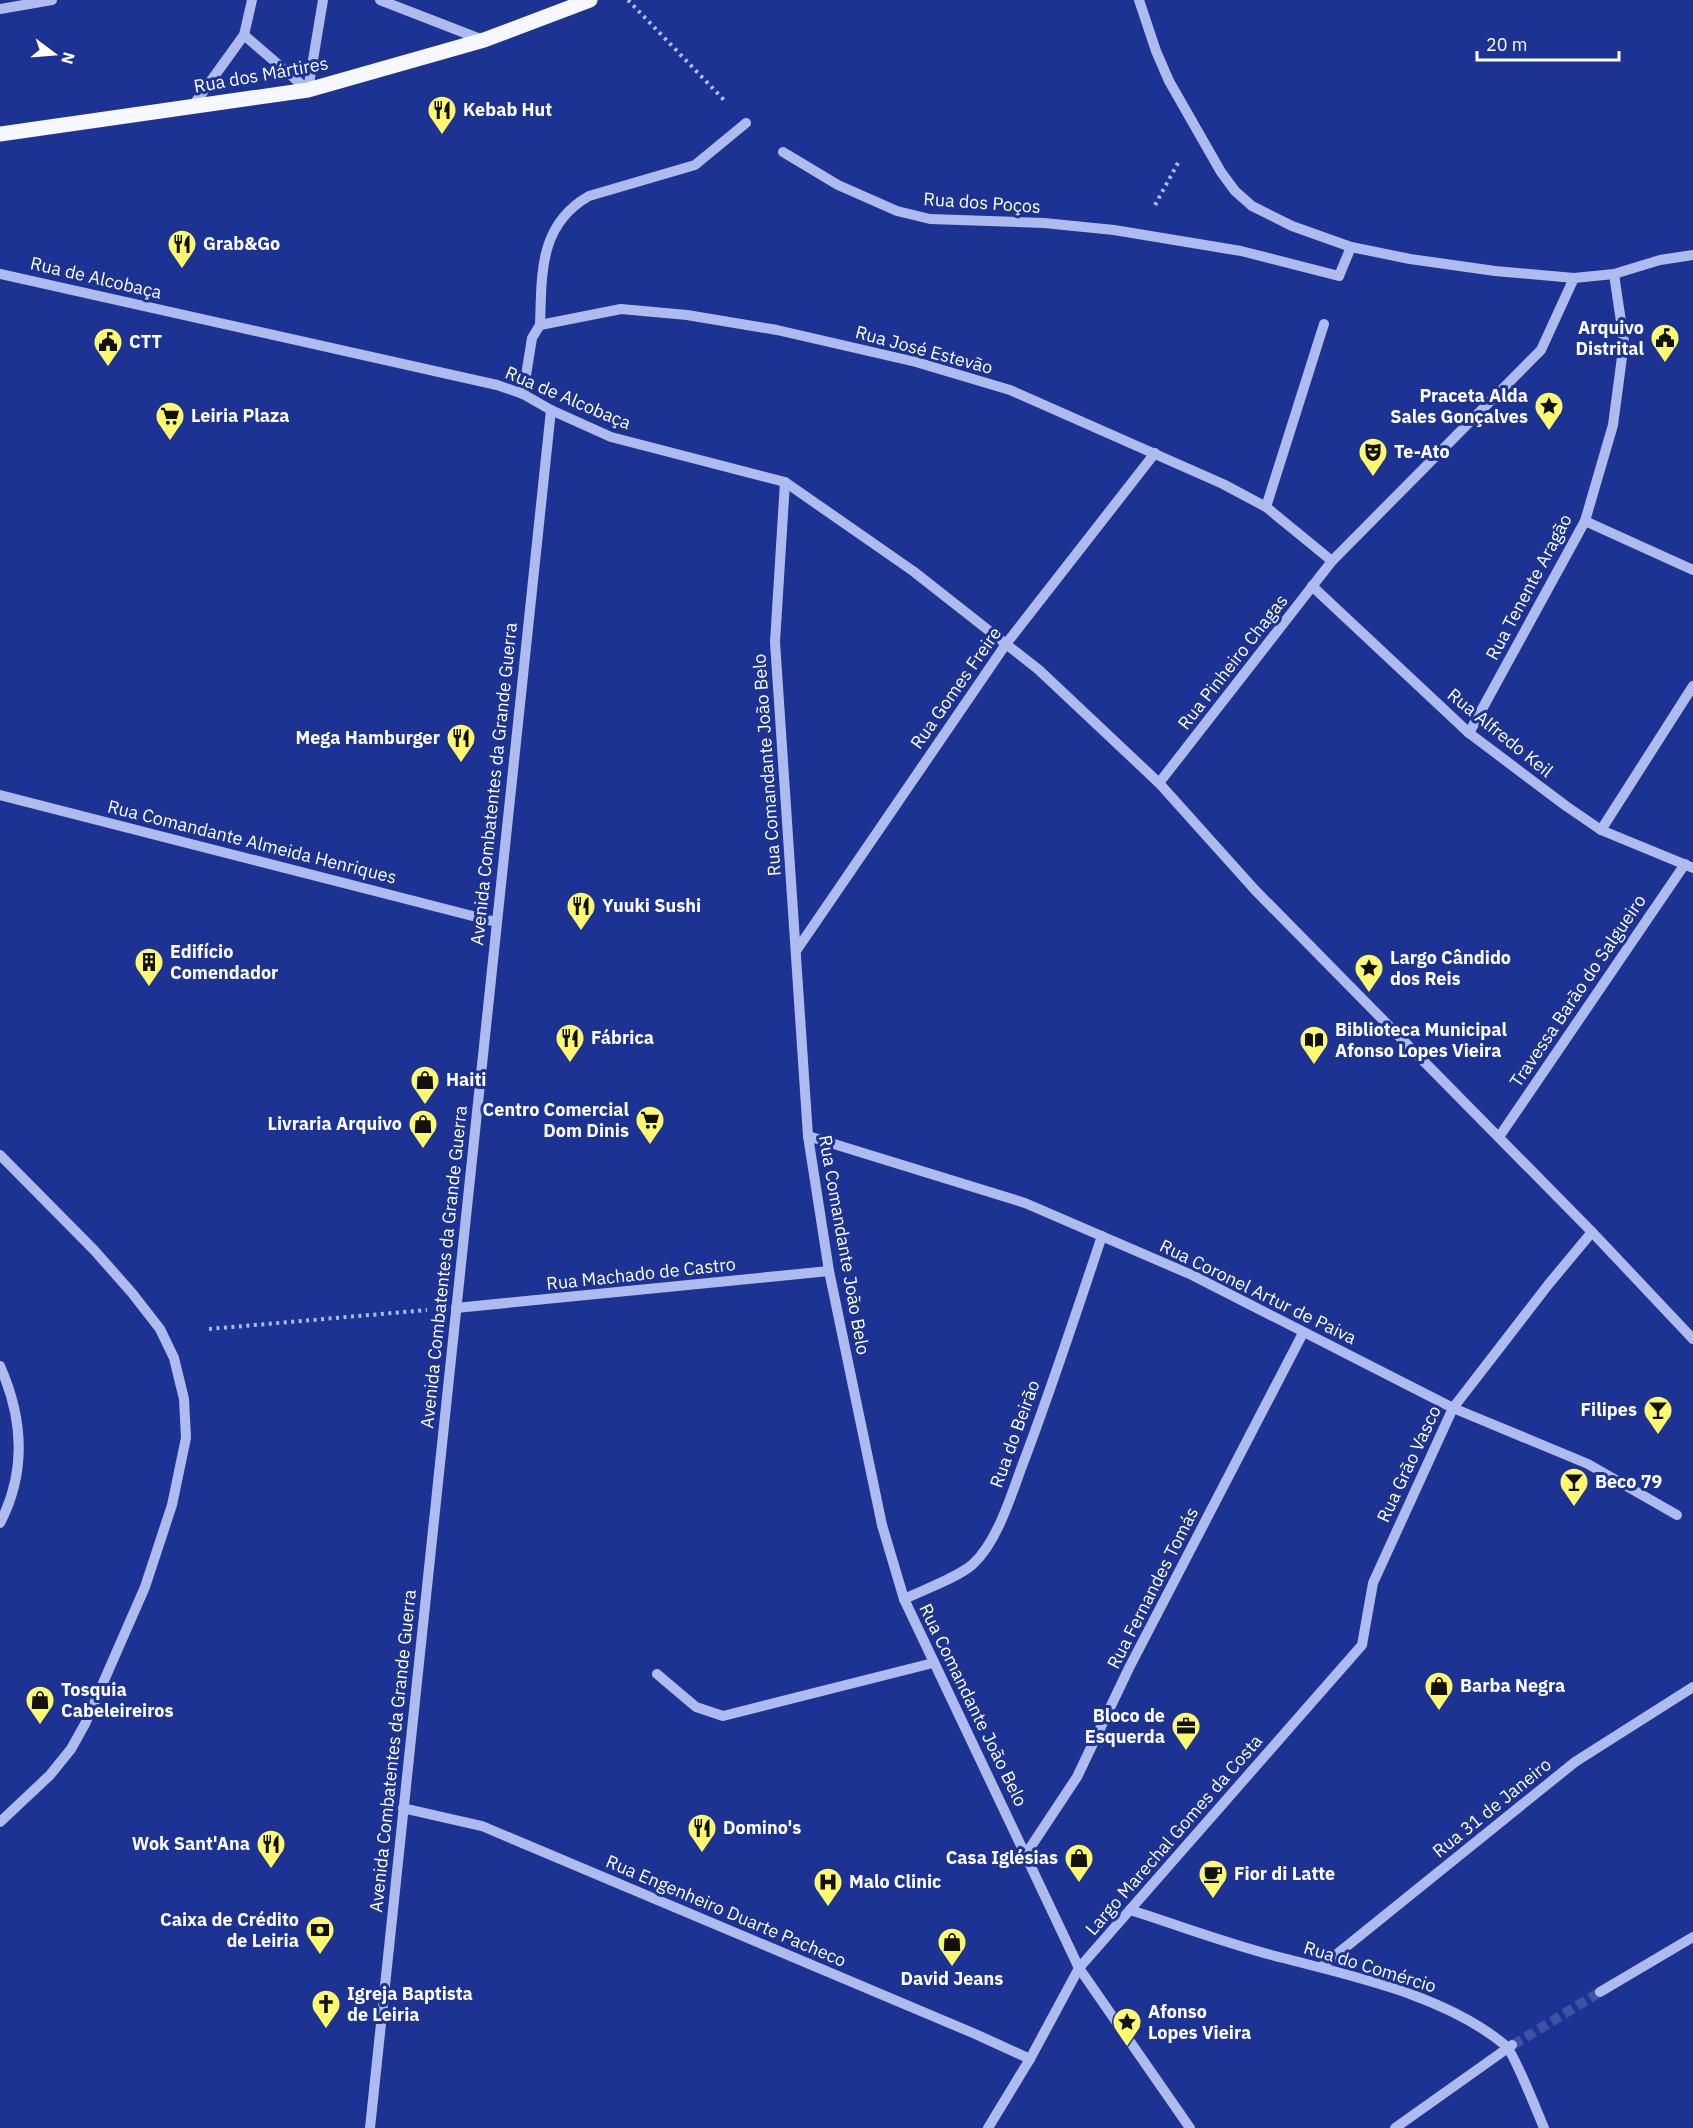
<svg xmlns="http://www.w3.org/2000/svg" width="1693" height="2128" font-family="'IBM Plex Sans',sans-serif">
<rect width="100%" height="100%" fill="#1c3394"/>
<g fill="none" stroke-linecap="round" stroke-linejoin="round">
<polyline stroke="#3e52a4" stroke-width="10" stroke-dasharray="10 5" stroke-linecap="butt" points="1513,2045 1600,1992"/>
<g stroke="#aebbef" stroke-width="4" stroke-dasharray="3 4.5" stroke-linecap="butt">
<polyline points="628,0 724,100"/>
<polyline points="1155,205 1179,161"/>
<polyline points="209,1329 427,1310"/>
</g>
<g stroke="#aebbef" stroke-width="10">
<polyline points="380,0 483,40"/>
<polyline points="1139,0 1156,51 1169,81 1221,172 1235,191 1252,206 1292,226 1351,247 1410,259 1495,271 1574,278 1614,274 1660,260 1693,255"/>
<polyline points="0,9 52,0"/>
<polyline points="244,35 308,90"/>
<polyline points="308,90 323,0"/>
<polyline points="192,107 244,35 252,0"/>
<polyline points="783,152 838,185 897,211 930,219 1044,223 1114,230 1241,251 1339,276 1351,247"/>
<polyline points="0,274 497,385 523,394 551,410 611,437 785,482 913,571 1039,670 1159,783 1255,890 1592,1232 1693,1339"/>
<path d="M 540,325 C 542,275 538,225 589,196 L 695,165 L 746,123"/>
<polyline points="523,394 532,338 540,325 621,309 687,315 777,330 916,362 1010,390 1223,484 1266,507 1332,561"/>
<polyline points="785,482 775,642 808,1136 829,1271 882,1525 904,1599 1079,1968 1190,2128"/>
<polyline points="1266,507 1324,324"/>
<polyline points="1585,521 1693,570"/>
<polyline points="1312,586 1469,733 1566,806 1601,830 1693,868"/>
<polyline points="1469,733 1585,521 1613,425 1624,342 1614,274"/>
<polyline points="1159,783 1332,561 1541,350 1574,278"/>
<polyline points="0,795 496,922"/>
<polyline points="1601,830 1693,686"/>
<polyline points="796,951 1006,644 1155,453"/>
<polyline points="808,1136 1025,1203 1192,1275 1453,1408 1588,1464 1677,1515"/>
<polyline points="1499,1137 1685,864"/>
<polyline points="0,1155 94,1250 132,1293 160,1329 174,1358 184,1399 186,1438 172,1505 145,1587 85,1724 71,1749 50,1775 0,1822"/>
<polyline points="456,1308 829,1271"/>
<path d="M 0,1366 C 23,1418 27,1471 0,1523"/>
<path d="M 904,1599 C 923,1590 959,1577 973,1564 C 997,1542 1011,1496 1022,1466 C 1051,1390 1076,1313 1102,1236"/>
<polyline points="657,1674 696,1707 723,1716 933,1663"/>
<polyline points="403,1808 482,1826 973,2033 1030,2059"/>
<polyline points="1026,1854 1077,1777 1129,1668 1303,1333"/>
<path d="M 1130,1910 C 1181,1926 1231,1945 1283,1958 C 1356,1977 1447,1996 1506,2046 C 1514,2053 1538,2114 1544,2128"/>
<polyline points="1321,1967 1575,1762 1693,1687"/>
<polyline points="1600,1992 1693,1937"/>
<polyline points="370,2128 551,410"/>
<polyline points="988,2128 1030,2059 1079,1968 1362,1645 1373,1583 1453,1408 1548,1285 1592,1232"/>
<polyline points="1395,2128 1512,2045"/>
</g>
<polyline stroke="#f6f7ff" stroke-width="15" points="0,134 308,90 484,40 590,0"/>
</g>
<defs>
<g id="restaurant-pin" transform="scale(1.5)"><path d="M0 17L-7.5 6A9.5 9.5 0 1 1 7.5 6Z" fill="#fef96d" stroke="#1c3394"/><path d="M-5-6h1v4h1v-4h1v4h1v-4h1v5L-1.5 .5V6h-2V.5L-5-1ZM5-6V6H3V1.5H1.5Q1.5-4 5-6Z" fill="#111"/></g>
<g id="civic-pin" transform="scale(1.5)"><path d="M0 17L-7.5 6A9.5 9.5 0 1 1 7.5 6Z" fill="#fef96d" stroke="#1c3394"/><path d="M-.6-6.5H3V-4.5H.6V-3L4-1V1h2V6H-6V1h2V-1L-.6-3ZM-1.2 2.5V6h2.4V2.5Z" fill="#111"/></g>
<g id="sight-pin" transform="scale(1.5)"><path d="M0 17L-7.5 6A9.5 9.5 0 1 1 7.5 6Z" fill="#fef96d" stroke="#1c3394"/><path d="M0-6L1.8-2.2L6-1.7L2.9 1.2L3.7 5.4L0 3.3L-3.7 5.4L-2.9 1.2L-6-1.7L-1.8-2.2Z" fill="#111"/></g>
<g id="supermarket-pin" transform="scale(1.5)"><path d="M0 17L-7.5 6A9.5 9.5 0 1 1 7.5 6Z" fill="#fef96d" stroke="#1c3394"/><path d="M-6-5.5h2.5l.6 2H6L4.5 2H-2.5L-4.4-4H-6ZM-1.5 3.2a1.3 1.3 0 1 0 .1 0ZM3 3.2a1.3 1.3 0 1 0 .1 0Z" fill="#111"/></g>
<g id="theatre-pin" transform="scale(1.5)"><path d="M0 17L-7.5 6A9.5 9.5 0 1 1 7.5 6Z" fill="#fef96d" stroke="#1c3394"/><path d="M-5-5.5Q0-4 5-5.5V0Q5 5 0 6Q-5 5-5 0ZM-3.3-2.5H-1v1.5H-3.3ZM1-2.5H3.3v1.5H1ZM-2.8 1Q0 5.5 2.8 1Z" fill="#111"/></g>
<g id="building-pin" transform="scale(1.5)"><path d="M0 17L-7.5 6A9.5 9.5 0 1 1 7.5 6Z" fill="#fef96d" stroke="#1c3394"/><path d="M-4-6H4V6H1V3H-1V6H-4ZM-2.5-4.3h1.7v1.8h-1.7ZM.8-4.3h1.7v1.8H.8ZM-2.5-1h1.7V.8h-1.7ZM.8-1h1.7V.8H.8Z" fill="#111"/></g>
<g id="library-pin" transform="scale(1.5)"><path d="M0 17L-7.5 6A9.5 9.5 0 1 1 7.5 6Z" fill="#fef96d" stroke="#1c3394"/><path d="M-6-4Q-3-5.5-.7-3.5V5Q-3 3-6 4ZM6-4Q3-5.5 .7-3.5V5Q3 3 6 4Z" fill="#111"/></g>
<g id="shop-pin" transform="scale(1.5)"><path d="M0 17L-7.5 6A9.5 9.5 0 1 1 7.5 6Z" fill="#fef96d" stroke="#1c3394"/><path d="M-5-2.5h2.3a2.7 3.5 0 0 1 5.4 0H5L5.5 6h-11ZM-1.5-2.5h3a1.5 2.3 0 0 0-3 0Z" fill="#111"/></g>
<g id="bar-pin" transform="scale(1.5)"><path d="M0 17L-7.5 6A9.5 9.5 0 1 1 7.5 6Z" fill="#fef96d" stroke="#1c3394"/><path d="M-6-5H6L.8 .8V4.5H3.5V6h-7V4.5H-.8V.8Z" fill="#111"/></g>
<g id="office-pin" transform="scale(1.5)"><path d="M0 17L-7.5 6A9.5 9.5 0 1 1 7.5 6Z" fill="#fef96d" stroke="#1c3394"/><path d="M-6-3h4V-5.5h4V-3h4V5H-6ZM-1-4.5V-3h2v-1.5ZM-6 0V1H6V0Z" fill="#111"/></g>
<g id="cafe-pin" transform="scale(1.5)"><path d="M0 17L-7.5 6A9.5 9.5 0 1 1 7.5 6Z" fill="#fef96d" stroke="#1c3394"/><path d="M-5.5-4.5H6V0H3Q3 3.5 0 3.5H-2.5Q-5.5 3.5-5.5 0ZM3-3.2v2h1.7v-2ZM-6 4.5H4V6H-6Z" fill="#111"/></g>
<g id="hospital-pin" transform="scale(1.5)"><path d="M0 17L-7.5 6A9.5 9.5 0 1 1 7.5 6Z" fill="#fef96d" stroke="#1c3394"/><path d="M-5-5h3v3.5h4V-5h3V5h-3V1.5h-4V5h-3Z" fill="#111"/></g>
<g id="bank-pin" transform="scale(1.5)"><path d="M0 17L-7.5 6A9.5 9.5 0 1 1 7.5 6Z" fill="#fef96d" stroke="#1c3394"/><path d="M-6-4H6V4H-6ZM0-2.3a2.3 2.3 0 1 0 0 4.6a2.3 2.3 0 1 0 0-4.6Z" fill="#111"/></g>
<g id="church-pin" transform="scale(1.5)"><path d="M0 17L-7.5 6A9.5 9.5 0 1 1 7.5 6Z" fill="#fef96d" stroke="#1c3394"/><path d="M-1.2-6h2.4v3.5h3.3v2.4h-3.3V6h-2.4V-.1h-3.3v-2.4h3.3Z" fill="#111"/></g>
</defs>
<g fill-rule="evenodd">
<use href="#restaurant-pin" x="442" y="110"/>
<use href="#restaurant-pin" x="182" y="244"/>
<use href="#civic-pin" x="1665" y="338"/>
<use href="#civic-pin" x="108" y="342"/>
<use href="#sight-pin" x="1549" y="406"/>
<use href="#supermarket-pin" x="170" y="416"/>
<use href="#theatre-pin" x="1373" y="452"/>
<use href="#restaurant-pin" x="461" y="738"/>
<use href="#restaurant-pin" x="581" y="906"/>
<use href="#building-pin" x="149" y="962"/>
<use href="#sight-pin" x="1369" y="968"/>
<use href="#restaurant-pin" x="570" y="1038"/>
<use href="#library-pin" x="1314" y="1040"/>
<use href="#shop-pin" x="425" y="1080"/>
<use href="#supermarket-pin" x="650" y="1120"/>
<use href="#shop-pin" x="423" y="1124"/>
<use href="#bar-pin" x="1658" y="1410"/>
<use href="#bar-pin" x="1574" y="1482"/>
<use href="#shop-pin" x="1439" y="1686"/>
<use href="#shop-pin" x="40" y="1700"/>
<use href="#office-pin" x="1186" y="1726"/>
<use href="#restaurant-pin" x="702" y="1828"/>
<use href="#restaurant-pin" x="271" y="1844"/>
<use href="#shop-pin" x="1079" y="1858"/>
<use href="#cafe-pin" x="1213" y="1874"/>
<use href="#hospital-pin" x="828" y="1882"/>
<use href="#bank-pin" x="320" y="1930"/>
<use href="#shop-pin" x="952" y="1942"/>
<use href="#church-pin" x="326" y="2004"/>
<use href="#sight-pin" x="1127" y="2022"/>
</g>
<g text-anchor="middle" stroke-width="6" stroke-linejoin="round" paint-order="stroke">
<g font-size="18" fill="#fff" stroke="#1c3394">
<text transform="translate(261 75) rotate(-10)" y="6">Rua dos Mártires</text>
<text transform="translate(982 203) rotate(4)" y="6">Rua dos Poços</text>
<text transform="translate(96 278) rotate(13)" y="6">Rua de Alcobaça</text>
<text transform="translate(924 350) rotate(15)" y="6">Rua José Estevão</text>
<text transform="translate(568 398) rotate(23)" y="6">Rua de Alcobaça</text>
<text transform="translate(1529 587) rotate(-62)" y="6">Rua Tenente Aragão</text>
<text transform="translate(1233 662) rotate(-52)" y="6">Rua Pinheiro Chagas</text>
<text transform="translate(956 688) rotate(-55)" y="6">Rua Gomes Freire</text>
<text transform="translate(1500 733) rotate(39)" y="6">Rua Alfredo Keil</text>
<text transform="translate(767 765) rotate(-94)" y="6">Rua Comandante João Belo</text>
<text transform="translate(494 784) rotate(-84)" y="6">Avenida Combatentes da Grande Guerra</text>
<text transform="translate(252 842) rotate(14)" y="6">Rua Comandante Almeida Henriques</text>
<text transform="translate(1578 991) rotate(-56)" y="6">Travessa Barão do Salgueiro</text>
<text transform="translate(844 1245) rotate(80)" y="6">Rua Comandante João Belo</text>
<text transform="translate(444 1267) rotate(-84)" y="6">Avenida Combatentes da Grande Guerra</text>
<text transform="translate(641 1274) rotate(-6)" y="6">Rua Machado de Castro</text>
<text transform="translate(1258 1292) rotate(26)" y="6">Rua Coronel Artur de Paiva</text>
<text transform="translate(1015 1434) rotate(-70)" y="6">Rua do Beirão</text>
<text transform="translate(1409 1464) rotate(-65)" y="6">Rua Grão Vasco</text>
<text transform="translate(1153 1588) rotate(-63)" y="6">Rua Fernandes Tomás</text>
<text transform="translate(973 1705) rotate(64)" y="6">Rua Comandante João Belo</text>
<text transform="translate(393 1751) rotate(-84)" y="6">Avenida Combatentes da Grande Guerra</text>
<text transform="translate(1492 1808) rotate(-39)" y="6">Rua 31 de Janeiro</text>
<text transform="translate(1174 1835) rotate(-49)" y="6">Largo Marechal Gomes da Costa</text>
<text transform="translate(726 1911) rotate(23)" y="6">Rua Engenheiro Duarte Pacheco</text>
<text transform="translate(1370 1967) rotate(17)" y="6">Rua do Comércio</text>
</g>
<g font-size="18" font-weight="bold" fill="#fff" stroke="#1c3394" text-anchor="start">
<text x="463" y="116">Kebab Hut</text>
<text x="203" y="250">Grab&amp;Go</text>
<text x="1644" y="334" text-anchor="end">Arquivo<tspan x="1644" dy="21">Distrital</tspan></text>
<text x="129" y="348">CTT</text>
<text x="1528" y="402" text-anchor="end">Praceta Alda<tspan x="1528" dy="21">Sales Gonçalves</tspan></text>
<text x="191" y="422">Leiria Plaza</text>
<text x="1394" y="458">Te-Ato</text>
<text x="440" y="744" text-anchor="end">Mega Hamburger</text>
<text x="602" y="912">Yuuki Sushi</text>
<text x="170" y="958">Edifício<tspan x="170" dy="21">Comendador</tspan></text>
<text x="1390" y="964">Largo Cândido<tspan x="1390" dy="21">dos Reis</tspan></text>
<text x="1335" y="1036">Biblioteca Municipal<tspan x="1335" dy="21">Afonso Lopes Vieira</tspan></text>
<text x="591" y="1044">Fábrica</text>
<text x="446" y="1086">Haiti</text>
<text x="629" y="1116" text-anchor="end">Centro Comercial<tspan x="629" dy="21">Dom Dinis</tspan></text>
<text x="402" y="1130" text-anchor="end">Livraria Arquivo</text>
<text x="1637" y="1416" text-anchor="end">Filipes</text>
<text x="1595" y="1488">Beco 79</text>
<text x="1460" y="1692">Barba Negra</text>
<text x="61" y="1696">Tosquia<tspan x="61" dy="21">Cabeleireiros</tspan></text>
<text x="1165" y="1722" text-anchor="end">Bloco de<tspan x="1165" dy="21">Esquerda</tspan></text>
<text x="723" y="1834">Domino's</text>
<text x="250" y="1850" text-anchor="end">Wok Sant'Ana</text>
<text x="1058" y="1864" text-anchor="end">Casa Iglésias</text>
<text x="1234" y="1880">Fior di Latte</text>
<text x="849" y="1888">Malo Clinic</text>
<text x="299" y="1926" text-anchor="end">Caixa de Crédito<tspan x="299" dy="21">de Leiria</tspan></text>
<text x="952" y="1985" text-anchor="middle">David Jeans</text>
<text x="347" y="2000">Igreja Baptista<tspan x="347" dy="21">de Leiria</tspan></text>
<text x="1148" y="2018">Afonso<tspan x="1148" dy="21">Lopes Vieira</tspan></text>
</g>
</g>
<g transform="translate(54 54) rotate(106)" stroke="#1c3394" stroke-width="4.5" paint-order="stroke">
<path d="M0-4.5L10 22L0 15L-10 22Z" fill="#ffffff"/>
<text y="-9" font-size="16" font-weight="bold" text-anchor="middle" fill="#ffffff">N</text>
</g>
<path d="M1477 51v9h142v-9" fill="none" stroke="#ffffff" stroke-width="3"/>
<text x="1486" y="51" font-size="18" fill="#ffffff" stroke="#1c3394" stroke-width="4.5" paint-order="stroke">20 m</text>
</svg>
